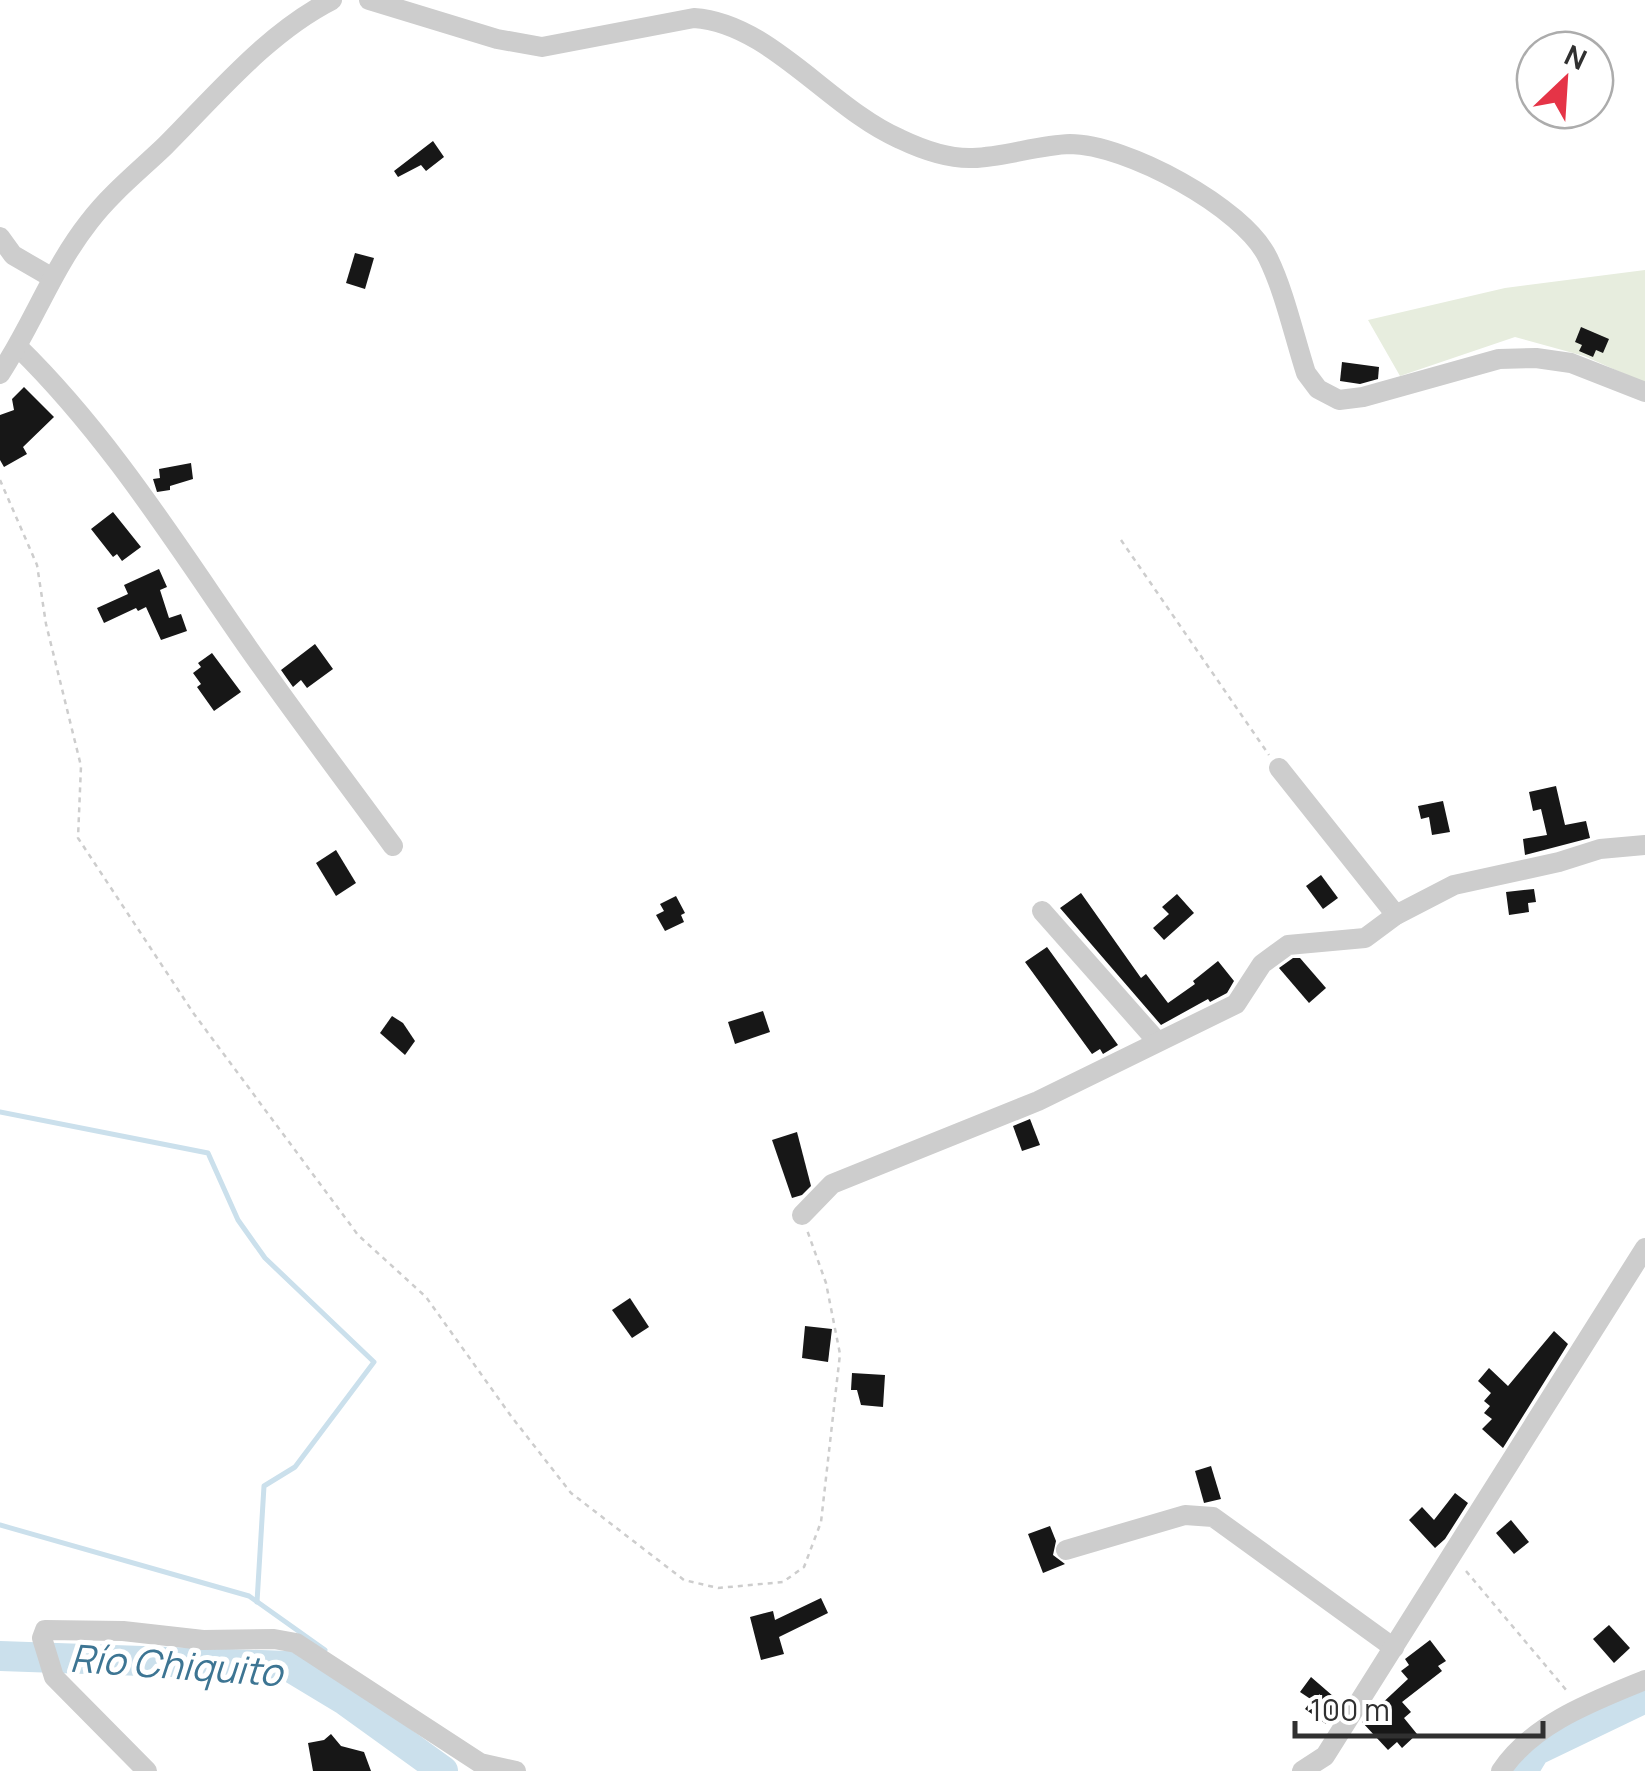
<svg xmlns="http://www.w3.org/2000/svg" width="1645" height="1771" font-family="Manrope,sans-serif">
<rect width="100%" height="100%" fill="#fff"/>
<polygon fill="#e7edde" points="1645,270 1645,383 1584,356 1515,337 1400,376 1368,320 1505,288"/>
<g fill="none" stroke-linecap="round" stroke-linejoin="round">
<g stroke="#cbe0ec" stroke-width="5">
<polyline points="0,1112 208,1153 238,1220 265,1258 374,1362 295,1467 264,1486 257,1602"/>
<polyline points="0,1525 249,1596 325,1650"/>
<polyline points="439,1765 439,1771"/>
</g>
<g stroke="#cbe0ec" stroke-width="30">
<polyline points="0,1656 288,1666 346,1701 443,1771"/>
<polyline points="1523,1771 1535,1751 1645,1698"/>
</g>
</g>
<g fill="#171717">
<polygon points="433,141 444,157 426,171 421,165 398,177 394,171"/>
<polygon points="355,253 374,258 365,289 346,283"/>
<polygon points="1581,327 1609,339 1603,353 1596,350 1593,357 1579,351 1582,345 1575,342"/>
<polygon points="1342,362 1379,367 1378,379 1360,384 1340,381"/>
<polygon points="24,387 54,417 23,447 27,454 4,467 0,460 0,415 14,410 12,399"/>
<polygon points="191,463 193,479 170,486 170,490 157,492 153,479 160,478 159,469"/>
<polygon points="113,512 141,547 122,561 117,554 113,557 91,529"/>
<polygon points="159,569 167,587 160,590 169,618 181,614 187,631 161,640 146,607 138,611 136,608 104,623 97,608 128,594 124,585"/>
<polygon points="315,644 333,669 307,688 301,680 293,687 281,670"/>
<polygon points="212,653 241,692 214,711 197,687 201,684 193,673 201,667 198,663"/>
<polygon points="1556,786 1565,825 1586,821 1590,838 1525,855 1523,839 1547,835 1541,809 1533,811 1529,792"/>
<polygon points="1443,801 1450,832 1432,835 1429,817 1421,819 1418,806"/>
<polygon points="336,850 356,883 336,896 316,863"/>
<polygon points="1321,875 1338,898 1323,909 1306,886"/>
<polygon points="1534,889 1536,902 1528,903 1529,912 1509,915 1506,892"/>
<polygon points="1081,893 1141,978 1146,974 1168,1003 1195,984 1193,981 1218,961 1234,981 1227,993 1210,1002 1208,999 1161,1025 1060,908"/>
<polygon points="1177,894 1194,913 1164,940 1153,928 1169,914 1162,907"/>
<polygon points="676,896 685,913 681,915 684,922 665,931 656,915 664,911 660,904"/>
<polygon points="1047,947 1118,1045 1103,1054 1100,1049 1092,1054 1025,962"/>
<polygon points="1293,958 1300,958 1326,988 1309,1003 1279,968"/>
<polygon points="763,1011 770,1032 735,1044 728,1022"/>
<polygon points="392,1016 403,1023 415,1041 405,1055 380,1033"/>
<polygon points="1030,1119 1040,1145 1022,1151 1013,1126"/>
<polygon points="797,1132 811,1186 802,1195 792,1198 772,1140"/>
<polygon points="630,1298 649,1327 632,1338 612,1310"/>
<polygon points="805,1326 832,1329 828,1362 802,1358"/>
<polygon points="1554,1331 1568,1344 1503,1448 1482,1429 1492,1419 1484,1413 1490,1406 1484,1401 1491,1393 1478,1381 1489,1368 1508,1386"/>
<polygon points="852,1373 885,1375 883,1407 861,1405 857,1390 851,1390"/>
<polygon points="1211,1466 1221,1499 1204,1503 1195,1471"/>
<polygon points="1455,1493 1468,1503 1445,1539 1435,1548 1409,1520 1422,1507 1434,1520"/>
<polygon points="1511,1520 1529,1542 1514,1554 1496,1533"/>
<polygon points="1050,1526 1056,1541 1053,1555 1065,1564 1043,1573 1028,1534"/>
<polygon points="821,1598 828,1613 779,1637 784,1654 761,1660 750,1617 773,1611 775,1620"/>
<polygon points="1609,1625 1630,1648 1614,1663 1593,1639"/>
<polygon points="1430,1640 1446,1661 1438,1666 1442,1671 1402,1702 1411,1712 1404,1718 1417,1734 1402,1748 1397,1742 1388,1750 1362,1722 1408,1679 1401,1671 1409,1665 1405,1659"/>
<polygon points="1311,1677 1341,1703 1326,1724 1305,1709 1312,1700 1300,1692"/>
<polygon points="331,1734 341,1746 364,1752 371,1771 313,1771 308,1743 324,1740"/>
</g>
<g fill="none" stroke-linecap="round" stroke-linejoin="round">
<g stroke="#cdcdcd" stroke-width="2.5" stroke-dasharray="5 5" stroke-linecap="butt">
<polyline points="0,480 37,565 46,624 81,766 78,838 194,1014 358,1235 426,1297 511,1416 571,1493 684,1580 718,1588 783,1582 804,1567 821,1522 840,1354 826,1283 807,1230"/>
<polyline points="1121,540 1269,755"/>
<polyline points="1466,1571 1567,1691"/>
</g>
<g stroke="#cdcdcd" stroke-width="20">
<path d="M 369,0 L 497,39 L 542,47 L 694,18 C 770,23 829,108 900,139 C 921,149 949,159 973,158 C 1005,157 1038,145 1070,144 C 1125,144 1244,207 1268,258 C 1285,293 1294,336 1306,373 L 1318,389 L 1339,400 L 1363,397 L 1499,359 L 1536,358 L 1571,363 L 1645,392"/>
<polyline points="0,237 13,255 51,277"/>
<path d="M 18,347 C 105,432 171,536 240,636 C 289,707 342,776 393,846"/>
<path d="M 0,374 C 33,324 52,269 89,222 C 110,194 140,170 165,146 C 216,95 267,33 332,0"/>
<polyline points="1279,768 1396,915"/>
<polyline points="1042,911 1157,1041"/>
<polyline points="802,1215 832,1184 1038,1101 1236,1004 1262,964 1288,945 1365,938 1396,915 1454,885 1559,862 1600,849 1645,845"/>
<polyline points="1066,1550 1185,1515 1213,1517 1394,1648"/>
<polyline points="147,1771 54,1677 42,1638 45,1630 123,1631 203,1640 274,1639 296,1643 480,1763 516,1771"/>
<polyline points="1302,1771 1325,1756 1645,1248"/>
<path d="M 1501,1771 C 1533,1723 1594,1701 1645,1680"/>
</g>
</g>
<g text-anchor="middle" stroke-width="10" stroke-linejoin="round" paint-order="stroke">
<g font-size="38" font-style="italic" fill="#3d7593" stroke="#fff">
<text transform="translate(176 1666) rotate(4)" y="13">Río Chiquito</text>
</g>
</g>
<g transform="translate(1565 80) rotate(25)"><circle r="48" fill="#ffffff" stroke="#acacac" stroke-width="2.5"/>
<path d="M0-8L18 38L0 25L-18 38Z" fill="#e53447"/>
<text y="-15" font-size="28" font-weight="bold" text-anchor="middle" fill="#303030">N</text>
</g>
<path d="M1295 1721v15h248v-15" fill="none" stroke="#303030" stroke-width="5"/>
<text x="1310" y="1721" font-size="30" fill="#303030" stroke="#ffffff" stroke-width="8" paint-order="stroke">100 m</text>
</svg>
